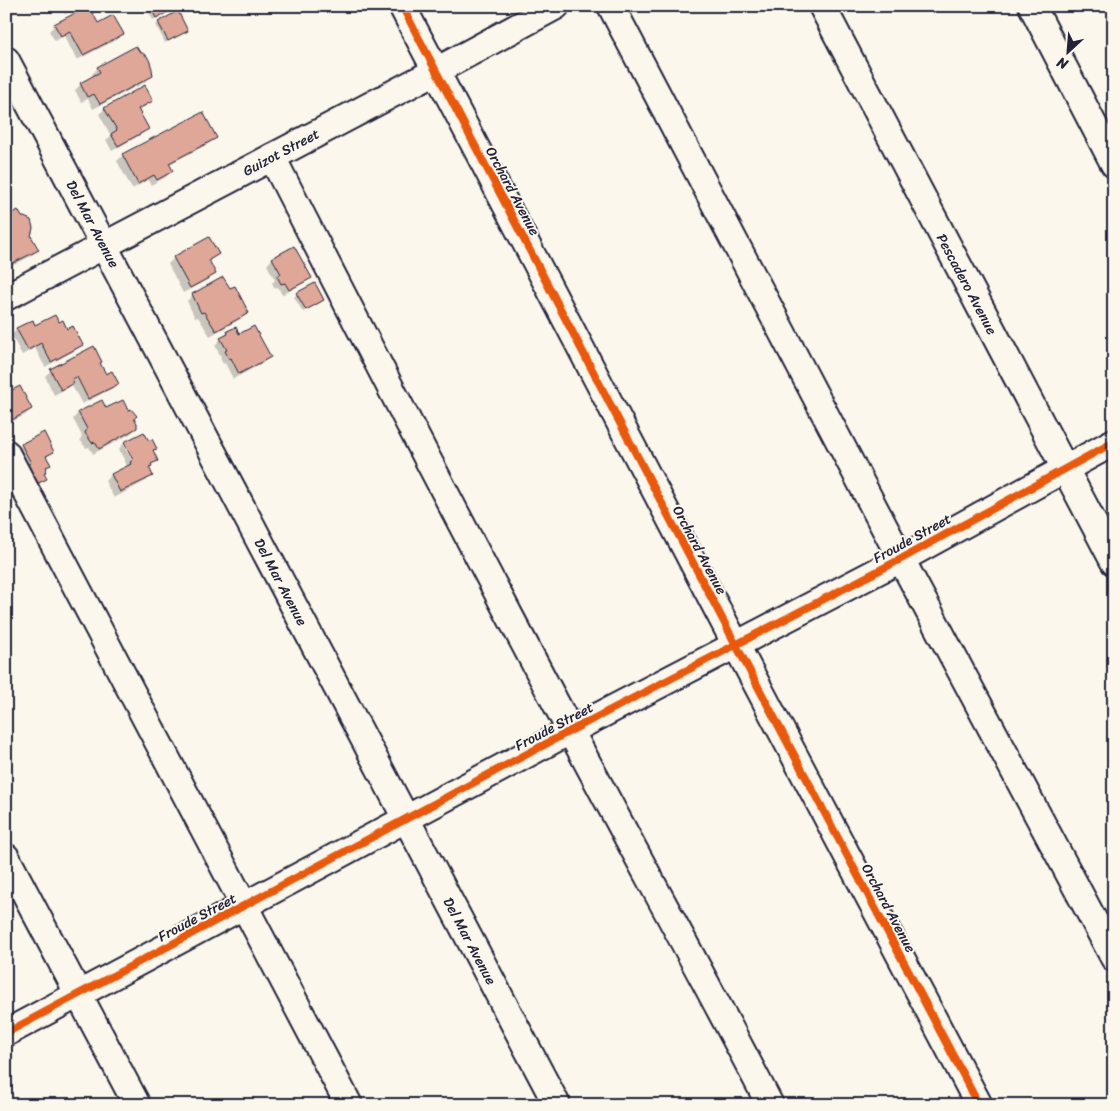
<svg xmlns="http://www.w3.org/2000/svg" width="1120" height="1111" font-family="Sriracha,sans-serif">
<rect width="100%" height="100%" fill="#fbf7ec"/>
<filter id="ink" filterUnits="userSpaceOnUse"><feTurbulence type="fractalNoise" baseFrequency=".02" numOctaves="2"/><feDisplacementMap in="SourceGraphic" scale="10" xChannelSelector="R" yChannelSelector="G"/><feConvolveMatrix kernelMatrix="1 2 1 2 8 2 1 2 1" color-interpolation-filters="sRGB"/></filter>
<g filter="url(#ink)">
<g fill="#0003">
<polygon points="61,6 79,6 65,14"/>
<polygon points="146,6 172,6 173,8 170,11 153,20"/>
<polygon points="159,23 184,33 165,43 156,25"/>
<polygon points="55,25 98,25 122,34 116,40 77,60 64,36 55,41 49,31"/>
<polygon points="98,68 151,75 145,82 93,109 88,99 81,102 75,90 81,84 93,77 92,74"/>
<polygon points="152,100 146,106 138,111 148,128 142,134 112,151 106,140 111,136 99,114 105,109"/>
<polygon points="202,113 215,137 210,143 168,165 171,171 166,177 151,185 148,180 132,189 117,161 123,155"/>
<polygon points="6,217 21,219 37,250 31,256 6,269"/>
<polygon points="209,239 217,254 208,262 215,273 209,279 183,293 168,264 174,258"/>
<polygon points="294,247 310,277 304,283 282,295 278,287 275,289 272,283 275,280 267,265 272,259"/>
<polygon points="297,294 322,300 320,303 303,312 294,297"/>
<polygon points="193,295 248,312 242,318 210,336 198,317 195,318 187,301"/>
<polygon points="17,330 66,330 81,344 76,350 45,367 35,348 22,355 11,335"/>
<polygon points="228,332 269,357 263,363 233,379 225,363 223,364 220,358 221,357 215,345"/>
<polygon points="51,370 106,376 117,383 111,389 82,404 71,384 66,389 54,395 45,376"/>
<polygon points="6,395 31,409 25,415 6,425"/>
<polygon points="102,401 106,410 127,412 133,419 136,428 130,434 93,454 89,447 86,448 80,440 82,436 73,419 78,413"/>
<polygon points="143,433 148,443 155,448 152,451 156,460 149,467 151,476 146,481 114,498 105,481 111,475 125,468 127,466 119,449 123,444 135,466 137,465 126,443 124,443"/>
<polygon points="22,445 53,451 46,458 50,465 44,470 43,474 45,479 39,484 27,490 16,451"/>
</g>
<g fill="#dfa797" stroke="#22223b">
<polygon points="89,6 98,23 113,15 124,34 83,55 70,31 61,36 54,24"/>
<polygon points="150,6 173,6 174,9 156,18"/>
<polygon points="178,11 188,31 168,41 158,22"/>
<polygon points="136,46 139,51 147,56 150,62 152,69 153,76 100,104 94,94 87,97 80,83 100,72 97,67"/>
<polygon points="145,85 153,101 138,109 149,129 118,146 111,134 117,130 104,108"/>
<polygon points="203,112 217,138 169,163 173,171 157,180 154,175 138,184 122,154"/>
<polygon points="6,192 12,202 6,205"/>
<polygon points="18,210 22,217 24,217 31,220 33,228 31,236 39,250 9,265 6,260 6,216"/>
<polygon points="209,237 219,254 209,260 216,274 190,288 173,257"/>
<polygon points="294,246 312,278 289,290 285,283 281,284 277,276 281,274 272,258"/>
<polygon points="223,277 230,288 235,286 249,313 216,331 204,312 201,313 192,294"/>
<polygon points="315,283 324,300 306,310 296,293"/>
<polygon points="55,315 59,322 63,320 67,329 73,326 83,345 51,362 41,343 28,350 16,328 33,320 35,325"/>
<polygon points="254,326 271,357 239,374 231,358 229,359 225,351 227,350 220,338 228,334 227,331 236,327 239,334"/>
<polygon points="94,346 102,362 100,363 106,374 112,371 119,384 88,399 77,377 72,379 74,383 61,390 50,369"/>
<polygon points="20,386 32,409 8,422 6,419 6,393"/>
<polygon points="102,400 106,408 123,400 128,410 131,409 137,416 134,419 137,423 137,428 99,449 95,442 92,443 85,433 87,429 78,412"/>
<polygon points="44,432 54,452 46,456 51,465 46,467 47,469 45,470 46,472 44,473 47,479 34,485 24,466 31,463 21,444"/>
<polygon points="144,432 149,441 152,439 157,449 153,450 158,461 151,464 152,466 149,467 153,476 120,492 111,474 131,464 130,462 133,460 124,442"/>
</g>
<g fill="none" stroke-linecap="round" stroke-linejoin="round">
<g stroke="#22223b" stroke-width="30">
<g id="minor">
<polyline points="402,6 736,645 979,1105"/>
<polyline points="611,6 901,559 1114,958"/>
<polyline points="822,6 1114,562"/>
<polyline points="1032,6 1114,164"/>
<polyline points="6,60 557,1105"/>
<path d="M 272,157 C 370,349 469,540 570,730 C 636,855 705,979 770,1105"/>
<polyline points="6,297 436,71 556,6"/>
<polyline points="6,453 349,1105"/>
<polyline points="6,857 137,1105"/>
<polyline points="6,1033 570,731 901,559 1114,442"/>
</g>
</g>
<use href="#minor" stroke="#fbf7ec" stroke-width="26"/>
<g stroke="#fbf7ec" stroke-width="11">
<g id="cycleway">
<polyline points="402,6 736,645 979,1105"/>
<polyline points="6,1033 570,731 901,559 1114,442"/>
</g>
</g>
<use href="#cycleway" stroke="#e8590c" stroke-width="8"/>
</g>
</g>
<g text-anchor="middle" stroke-width="4" stroke-linejoin="round" paint-order="stroke">
<g font-size="14" fill="#22223b" stroke="#fbf7ec">
<text transform="translate(281 152) rotate(-28)" y="5">Guizot Street</text>
<text transform="translate(513 191) rotate(62)" y="5">Orchard Avenue</text>
<text transform="translate(93 224) rotate(62)" y="5">Del Mar Avenue</text>
<text transform="translate(967 284) rotate(62)" y="5">Pescadero Avenue</text>
<text transform="translate(912 538) rotate(-29)" y="5">Froude Street</text>
<text transform="translate(700 550) rotate(62)" y="5">Orchard Avenue</text>
<text transform="translate(281 582) rotate(62)" y="5">Del Mar Avenue</text>
<text transform="translate(554 726) rotate(-28)" y="5">Froude Street</text>
<text transform="translate(889 908) rotate(62)" y="5">Orchard Avenue</text>
<text transform="translate(197 917) rotate(-28)" y="5">Froude Street</text>
<text transform="translate(470 941) rotate(62)" y="5">Del Mar Avenue</text>
</g>
</g>
<rect width="1120" height="1111" fill="none" stroke="#fbf7ec" stroke-width="25"/>
<rect x="12" y="12" width="1095" height="1086" fill="none" stroke="#22223b" stroke-width="2" filter="url(#ink)"/>
<g transform="translate(1068 52) rotate(206)" stroke="#fbf7ec" stroke-width="4" paint-order="stroke">
<path d="M0-4L9 19L0 12L-9 19Z" fill="#22223b"/>
<text y="-8" font-size="14" font-weight="bold" text-anchor="middle" fill="#22223b">N</text>
</g>
</svg>
